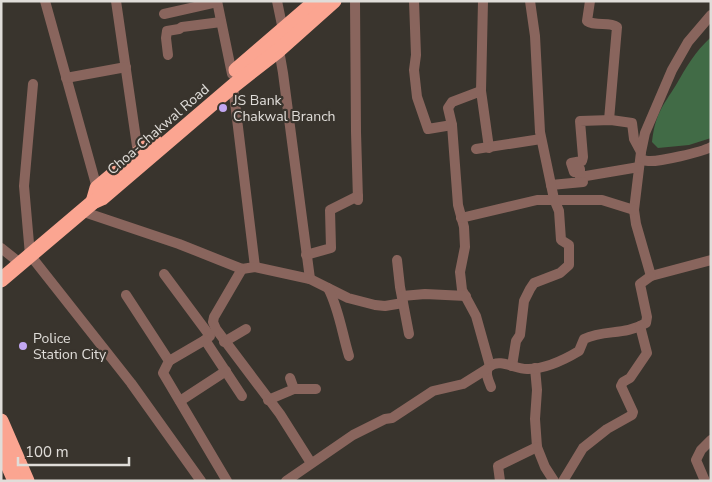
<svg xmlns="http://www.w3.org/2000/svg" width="712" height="482" font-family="'Nunito Sans',sans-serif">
<rect width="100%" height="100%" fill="#39342d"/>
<path fill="#416b46" d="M 711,37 L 711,138 L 689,145 L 658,148 L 652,142 C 655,115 662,107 676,85 C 687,66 694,53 711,37 Z"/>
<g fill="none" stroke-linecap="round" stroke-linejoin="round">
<g stroke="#89655d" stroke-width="10">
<polyline points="45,1 97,188"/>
<polyline points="116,1 138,153"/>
<polyline points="217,1 232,74"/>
<polyline points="277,1 283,30"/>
<polyline points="355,1 356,132 358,200"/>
<polyline points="414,1 416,55 414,70 417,97 428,129 452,125"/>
<polyline points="483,1 481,91 489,148"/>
<path d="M 590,1 L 587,21 C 596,27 609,21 617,27 L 609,120"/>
<polyline points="164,14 217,2"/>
<polyline points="711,15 688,42 672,70 645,133 641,152 634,210 636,224 651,276 711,260"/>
<polyline points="279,50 283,73 310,279"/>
<polyline points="168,55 166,38 167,31 179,29 182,27 221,22"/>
<polyline points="66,78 126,67"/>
<polyline points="33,84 24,186 30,255 131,383 201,481"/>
<polyline points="233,86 255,267"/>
<polyline points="481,91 452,102 448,108 452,125 458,205 464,227 465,247 460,272 462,290 476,316 490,366"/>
<polyline points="476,149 541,139"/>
<path d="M 641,159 C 643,160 646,161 648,161 C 659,162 702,152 711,147"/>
<polyline points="639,167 580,177 580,169 574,172 571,163 582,161 583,157 580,121 611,120 632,123 634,139 641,152"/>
<polyline points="551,185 583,182"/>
<polyline points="81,211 179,244 242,269 255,267 310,279 348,298 375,305 385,306 403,303"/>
<polyline points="461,218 537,200 602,200 634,210"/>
<polyline points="1,248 20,263"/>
<polyline points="306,255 331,248 330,210 358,196"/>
<polyline points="397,260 400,287 409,334"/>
<polyline points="242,269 214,317 213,322 216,329 280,414 311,463"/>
<polyline points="164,274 210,336 205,340"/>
<path d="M 328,288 C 339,309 342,333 349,356"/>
<polyline points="126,295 169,361 163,373 227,481"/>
<polyline points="402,296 425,294 466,296"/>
<polyline points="224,342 246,329"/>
<polyline points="169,361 205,340 242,396"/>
<polyline points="512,366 516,341 520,335 524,301 530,289 534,283 560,273 569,265 569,245 561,240 559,211 554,199 540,132 535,36 530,1"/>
<polyline points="535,368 537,390 535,419 537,447 545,467 554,481"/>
<path d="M 491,387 C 489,381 483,371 490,366 C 500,358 517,370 528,369 C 546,369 564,360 579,351 L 584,339 C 605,329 624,336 646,323 L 647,317 L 640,284 L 651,276"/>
<polyline points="294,389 316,389"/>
<polyline points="268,400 294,389 290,378"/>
<polyline points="180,401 226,371"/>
<polyline points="286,481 353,435 385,419 392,418 433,391 463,384 487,369"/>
<polyline points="500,481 498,466 537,447"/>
<polyline points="563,481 583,448 607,429 632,415 633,412 621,386 623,382 630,378 647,353 640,326"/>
<polyline points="705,481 696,460 701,450 711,440"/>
</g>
<g stroke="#fba591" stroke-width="15">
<polyline points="236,70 316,1"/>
<polyline points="93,202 97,188 154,140"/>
<polyline points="1,280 93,202 102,198 233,86 279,50 334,1"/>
<polyline points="1,421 27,481"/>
<polyline points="1,449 15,481"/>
</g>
</g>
<g fill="#c2a7f2" stroke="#39342d" stroke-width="2">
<circle cx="223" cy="108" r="5"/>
<circle cx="23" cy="346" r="5"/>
</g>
<g text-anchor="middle" stroke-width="4.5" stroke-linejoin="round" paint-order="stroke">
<g font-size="14" fill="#e0ddd9" stroke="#39342d" text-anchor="start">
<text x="233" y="105">JS Bank<tspan x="233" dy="16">Chakwal Branch</tspan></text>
<text x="33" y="343">Police<tspan x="33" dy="16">Station City</tspan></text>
</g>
<g font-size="14" fill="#e0ddd9" stroke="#39342d">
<text transform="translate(158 129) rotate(-41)" y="5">Choa-Chakwal Road</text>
</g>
</g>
<rect width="712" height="482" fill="none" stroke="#e0ddd9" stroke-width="5"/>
<path d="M18 457v8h111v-8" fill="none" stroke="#e0ddd9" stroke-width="2.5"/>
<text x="25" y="457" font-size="15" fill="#e0ddd9" stroke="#39342d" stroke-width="4" paint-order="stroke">100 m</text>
</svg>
